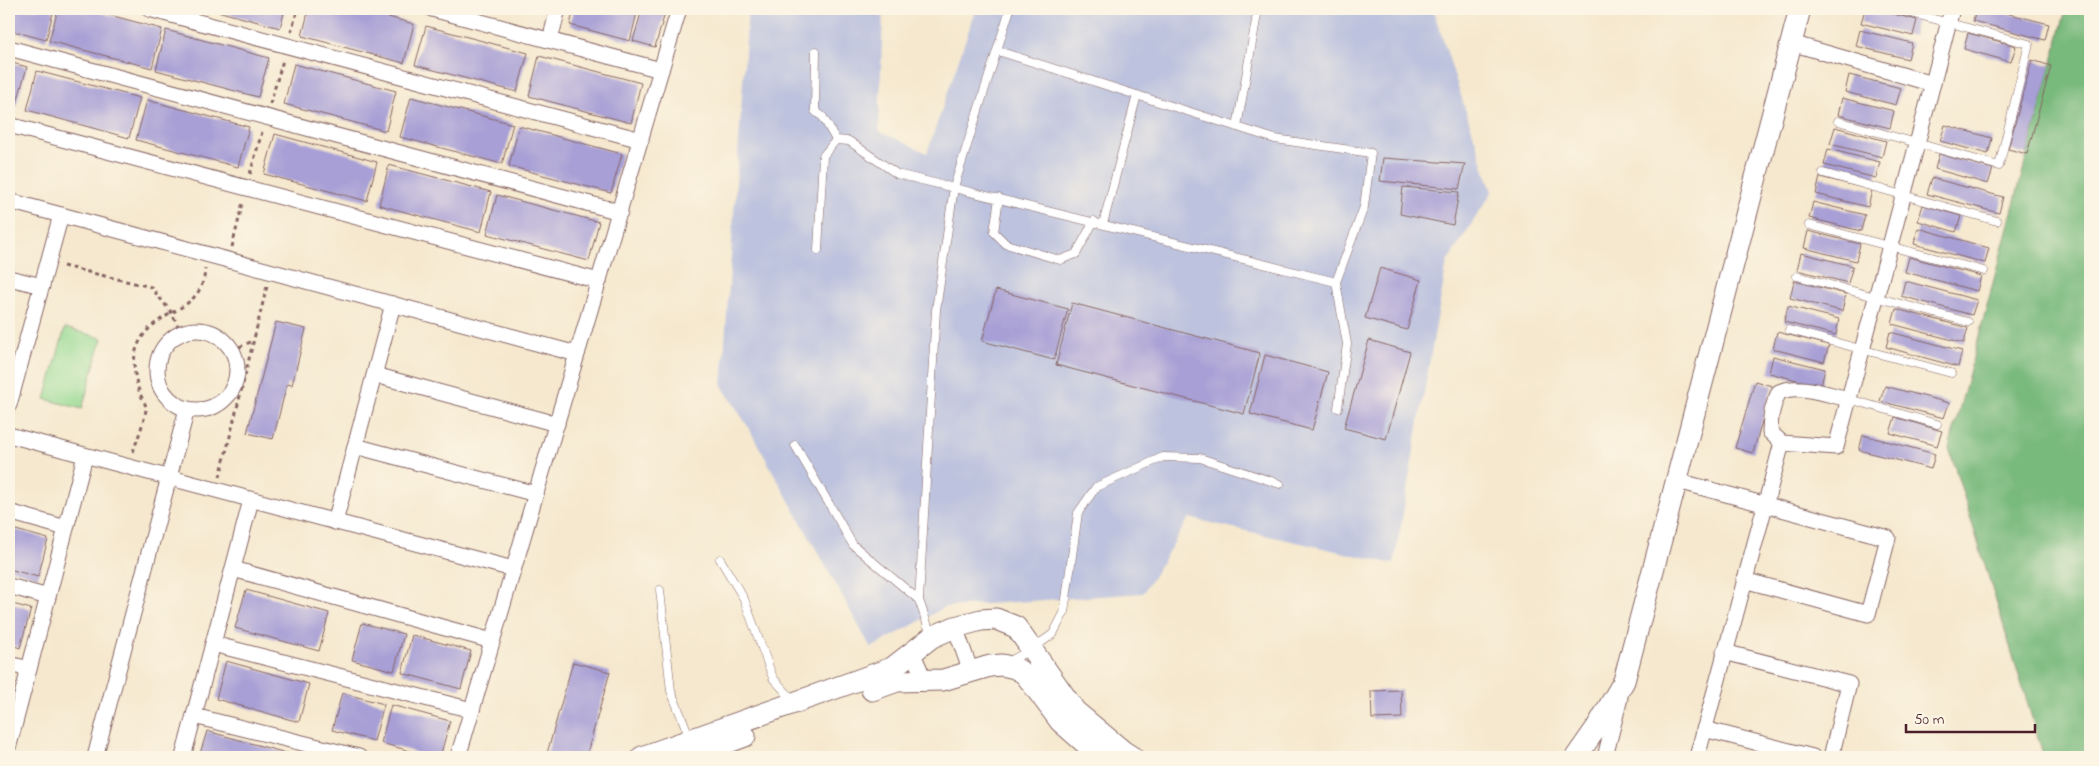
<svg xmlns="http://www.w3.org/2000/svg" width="2099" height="766" font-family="'Indie Flower',sans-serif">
<rect width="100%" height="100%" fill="#fcf5e5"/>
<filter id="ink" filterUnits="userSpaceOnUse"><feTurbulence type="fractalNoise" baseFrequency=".02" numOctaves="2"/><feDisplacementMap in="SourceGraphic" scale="10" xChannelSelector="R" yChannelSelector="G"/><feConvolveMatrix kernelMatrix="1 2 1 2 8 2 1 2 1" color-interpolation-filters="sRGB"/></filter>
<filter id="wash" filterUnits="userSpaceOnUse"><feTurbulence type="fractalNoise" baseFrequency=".0096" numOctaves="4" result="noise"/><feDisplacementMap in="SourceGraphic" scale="20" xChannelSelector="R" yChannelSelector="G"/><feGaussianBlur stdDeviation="1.12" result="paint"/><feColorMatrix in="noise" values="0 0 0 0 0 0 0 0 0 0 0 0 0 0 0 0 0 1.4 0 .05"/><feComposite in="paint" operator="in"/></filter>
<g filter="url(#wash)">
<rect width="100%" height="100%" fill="#f5e8ce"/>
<polygon fill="#bdc3de" points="748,9 883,9 879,131 927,153 976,9 1433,9 1492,192 1447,262 1394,564 1189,518 1143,593 945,607 871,648 747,425 722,386"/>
<polygon fill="#96d992" stroke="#707c5e" points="65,328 102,338 82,409 45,399"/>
<polygon fill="#78b97c" stroke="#616c54" points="2066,9 2090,9 2090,757 2044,757 1949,448"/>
<g id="blocks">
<g fill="#a79fd5">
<polygon points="9,9 54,9 46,40 9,30"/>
<polygon points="58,9 87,9 162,29 152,68 49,41"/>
<polygon points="210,9 285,9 280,28"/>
<polygon points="309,9 359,9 414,24 404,63 302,36"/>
<polygon points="574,9 638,9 630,41 570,25"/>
<polygon points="642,9 666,10 655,47 633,41"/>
<polygon points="1865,9 1874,9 1917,20 1913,36 1861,23"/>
<polygon points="1976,9 1990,9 2049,24 2045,40 1973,21"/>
<polygon points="426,26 528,53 517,92 415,65"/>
<polygon points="166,30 269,58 258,97 156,70"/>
<polygon points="1860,30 1912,43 1908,59 1856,46"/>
<polygon points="1968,33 2016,46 2011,62 1964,49"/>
<polygon points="539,56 641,83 631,123 529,96"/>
<polygon points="2032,60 2051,66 2027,154 2008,149"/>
<polygon points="9,62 27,67 16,106 9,104"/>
<polygon points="294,64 396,91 386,131 284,104"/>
<polygon points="37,71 140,98 129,138 27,110"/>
<polygon points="1849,75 1901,88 1896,105 1845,92"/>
<polygon points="411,97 513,124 502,164 400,137"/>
<polygon points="1842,98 1894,111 1890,128 1838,115"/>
<polygon points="147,100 249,127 238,167 136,140"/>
<polygon points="1945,125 1992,138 1988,154 1940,141"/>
<polygon points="519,126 622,154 611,193 509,166"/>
<polygon points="1835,127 1886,141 1882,157 1830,144"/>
<polygon points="275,134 377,162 367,201 264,174"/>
<polygon points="1828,149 1880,162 1876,178 1824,165"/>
<polygon points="1939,154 1993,169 1988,184 1935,169"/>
<polygon points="1383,158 1465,164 1459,189 1380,181"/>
<polygon points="389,165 491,192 481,232 379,205"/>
<polygon points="1820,177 1872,190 1868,207 1816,194"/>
<polygon points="1932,178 2003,197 1999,213 1927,194"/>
<polygon points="1403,187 1459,192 1453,225 1400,214"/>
<polygon points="497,195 599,222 589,261 487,234"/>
<polygon points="1813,202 1865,215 1861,231 1809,218"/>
<polygon points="1923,205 1961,216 1956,232 1918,221"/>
<polygon points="1918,228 1989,248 1985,263 1914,244"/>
<polygon points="1808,231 1860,244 1856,261 1804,248"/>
<polygon points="1801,253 1853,266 1848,283 1797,270"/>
<polygon points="1909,257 1981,276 1977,291 1905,272"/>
<polygon points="1380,268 1421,280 1407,330 1365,318"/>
<polygon points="1794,281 1846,294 1842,311 1790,298"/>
<polygon points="1905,281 1977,300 1972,315 1901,296"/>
<polygon points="996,290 1068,309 1054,360 982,341"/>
<polygon points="1072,303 1260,353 1244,414 1056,365"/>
<polygon points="1788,306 1839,319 1836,335 1784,322"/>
<polygon points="1896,309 1968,328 1964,343 1892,324"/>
<polygon points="276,322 306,329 292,385 287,384 273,439 247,433"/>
<polygon points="1777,332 1829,345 1824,362 1773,349"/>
<polygon points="1890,332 1962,351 1958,367 1886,347"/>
<polygon points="1369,340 1410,352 1386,439 1344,428"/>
<polygon points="1265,355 1328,372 1312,430 1250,414"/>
<polygon points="1773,356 1825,369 1821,386 1769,373"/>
<polygon points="1755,381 1772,386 1753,453 1735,448"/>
<polygon points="1885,386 1949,403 1944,418 1880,401"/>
<polygon points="1895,417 1942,431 1937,446 1890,433"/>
<polygon points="1863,435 1935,454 1931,469 1859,450"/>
<polygon points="9,528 48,539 38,577 9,569"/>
<polygon points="246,590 329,613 319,651 235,628"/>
<polygon points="9,603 31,609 20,648 9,644"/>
<polygon points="362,623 404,634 394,671 352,660"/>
<polygon points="412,635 471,651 461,689 402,673"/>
<polygon points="226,661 309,684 299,722 216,699"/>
<polygon points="573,662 610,672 586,757 546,757"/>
<polygon points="1401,690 1402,718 1372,719 1371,691"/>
<polygon points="342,693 384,704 374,741 332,730"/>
<polygon points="391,705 450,721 440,757 432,757 381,743"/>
<polygon points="207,731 290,754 289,757 199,757"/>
</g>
</g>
</g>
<g filter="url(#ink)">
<use href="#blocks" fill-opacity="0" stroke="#866564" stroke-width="1"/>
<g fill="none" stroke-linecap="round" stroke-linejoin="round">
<g stroke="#866564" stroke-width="9">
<g id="lane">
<polyline points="816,51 815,111 823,117 836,140"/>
<polyline points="1838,121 1999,166 2029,44 1896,9"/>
<polyline points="1237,127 1258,9"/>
<polyline points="1823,173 1997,221"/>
<polyline points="999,198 994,232 1006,244 1060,260 1076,254 1094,221"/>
<polyline points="1103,224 1137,95"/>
<polyline points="1809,225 1984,271"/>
<polyline points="818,250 823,156 836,140 849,141 897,174 1336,282 1364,207 1371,153 1275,139 998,51"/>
<polyline points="1797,276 1968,322"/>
<polyline points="1336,282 1347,344 1338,408"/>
<polyline points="1789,330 1951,373"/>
<polyline points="1849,399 1937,424"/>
<polyline points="795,445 853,545 919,600"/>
<polyline points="720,559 744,599 773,678 793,700"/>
<polyline points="660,590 671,691 690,738"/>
<polyline points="931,635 919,600 936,310 954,187 1010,9"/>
<polyline points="1008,662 1032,649 1053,634 1064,613 1078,513 1096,487 1163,457 1200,458 1280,484"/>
</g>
</g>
<g stroke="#866564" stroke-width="17">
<g id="street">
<polyline points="149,9 641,140"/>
<polyline points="432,9 661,70"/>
<polyline points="550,40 558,9"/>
<polyline points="1791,43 1933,84"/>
<polyline points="9,48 620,212"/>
<polyline points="9,125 599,281"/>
<polyline points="9,201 577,354"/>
<polyline points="9,278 42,286"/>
<circle cx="197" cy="370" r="40"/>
<polyline points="375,375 557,424"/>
<path d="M 1849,399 C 1828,395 1799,383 1779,392 C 1772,405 1770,417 1770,432 L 1782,443 L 1836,447 C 1875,301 1915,155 1952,9"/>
<polyline points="9,405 61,215"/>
<polyline points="9,435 513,569"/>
<polyline points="355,446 536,494"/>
<polyline points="1678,481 1888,538 1868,614 1744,580"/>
<polyline points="9,512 66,528"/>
<polyline points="335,522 393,304"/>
<polyline points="233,569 492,641"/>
<polyline points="9,586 48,597"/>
<polyline points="955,627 971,672"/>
<polyline points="213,644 472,710"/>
<polyline points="912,652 925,681"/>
<polyline points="1724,652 1849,684 1831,757"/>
<polyline points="9,664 29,669"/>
<polyline points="194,716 359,757"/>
<polyline points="1704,729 1813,757"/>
<polyline points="9,745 85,456"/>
<polyline points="95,757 187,409"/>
<polyline points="183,757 251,500"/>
<polyline points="458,757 679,9"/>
<polyline points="1605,757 1620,698"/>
<polyline points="1697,757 1782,443"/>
</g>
</g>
<g stroke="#866564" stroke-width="23">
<g id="secondary">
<polyline points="872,690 897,681 943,680 990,666 1002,665 1015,668 1025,674 1060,721 1101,757"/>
<polyline points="642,757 892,668 932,637 955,627 981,620 996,619 1016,627 1075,711 1124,752 1132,757"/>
<polyline points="689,757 745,736"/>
<polyline points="1576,757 1597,727 1624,681 1800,9"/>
</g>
</g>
<g stroke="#866564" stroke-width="3" stroke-dasharray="4 4" stroke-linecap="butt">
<polyline points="291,32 298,9"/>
<polyline points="270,104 283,60"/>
<polyline points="250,174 262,132"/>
<polyline points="232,247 243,202"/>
<polyline points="63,266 151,287 171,312 182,333"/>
<polyline points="232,350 253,341"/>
<path d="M 133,452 C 136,443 146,417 146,408 C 146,404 142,398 140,394 C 135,379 131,361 138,345 C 154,307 203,315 205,269"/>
<polyline points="220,477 267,286"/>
</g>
<use href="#lane" stroke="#fff" stroke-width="8"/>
<use href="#street" stroke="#fff" stroke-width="15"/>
<use href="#secondary" stroke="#fff" stroke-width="21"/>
</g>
</g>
<rect width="2099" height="766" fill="none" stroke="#fcf5e5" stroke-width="30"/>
<path d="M1906 724v8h129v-8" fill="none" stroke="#4a1f2b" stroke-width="2.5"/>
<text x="1914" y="724" font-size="15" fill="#4a1f2b" stroke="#fcf5e5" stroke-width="4" paint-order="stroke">50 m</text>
</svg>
